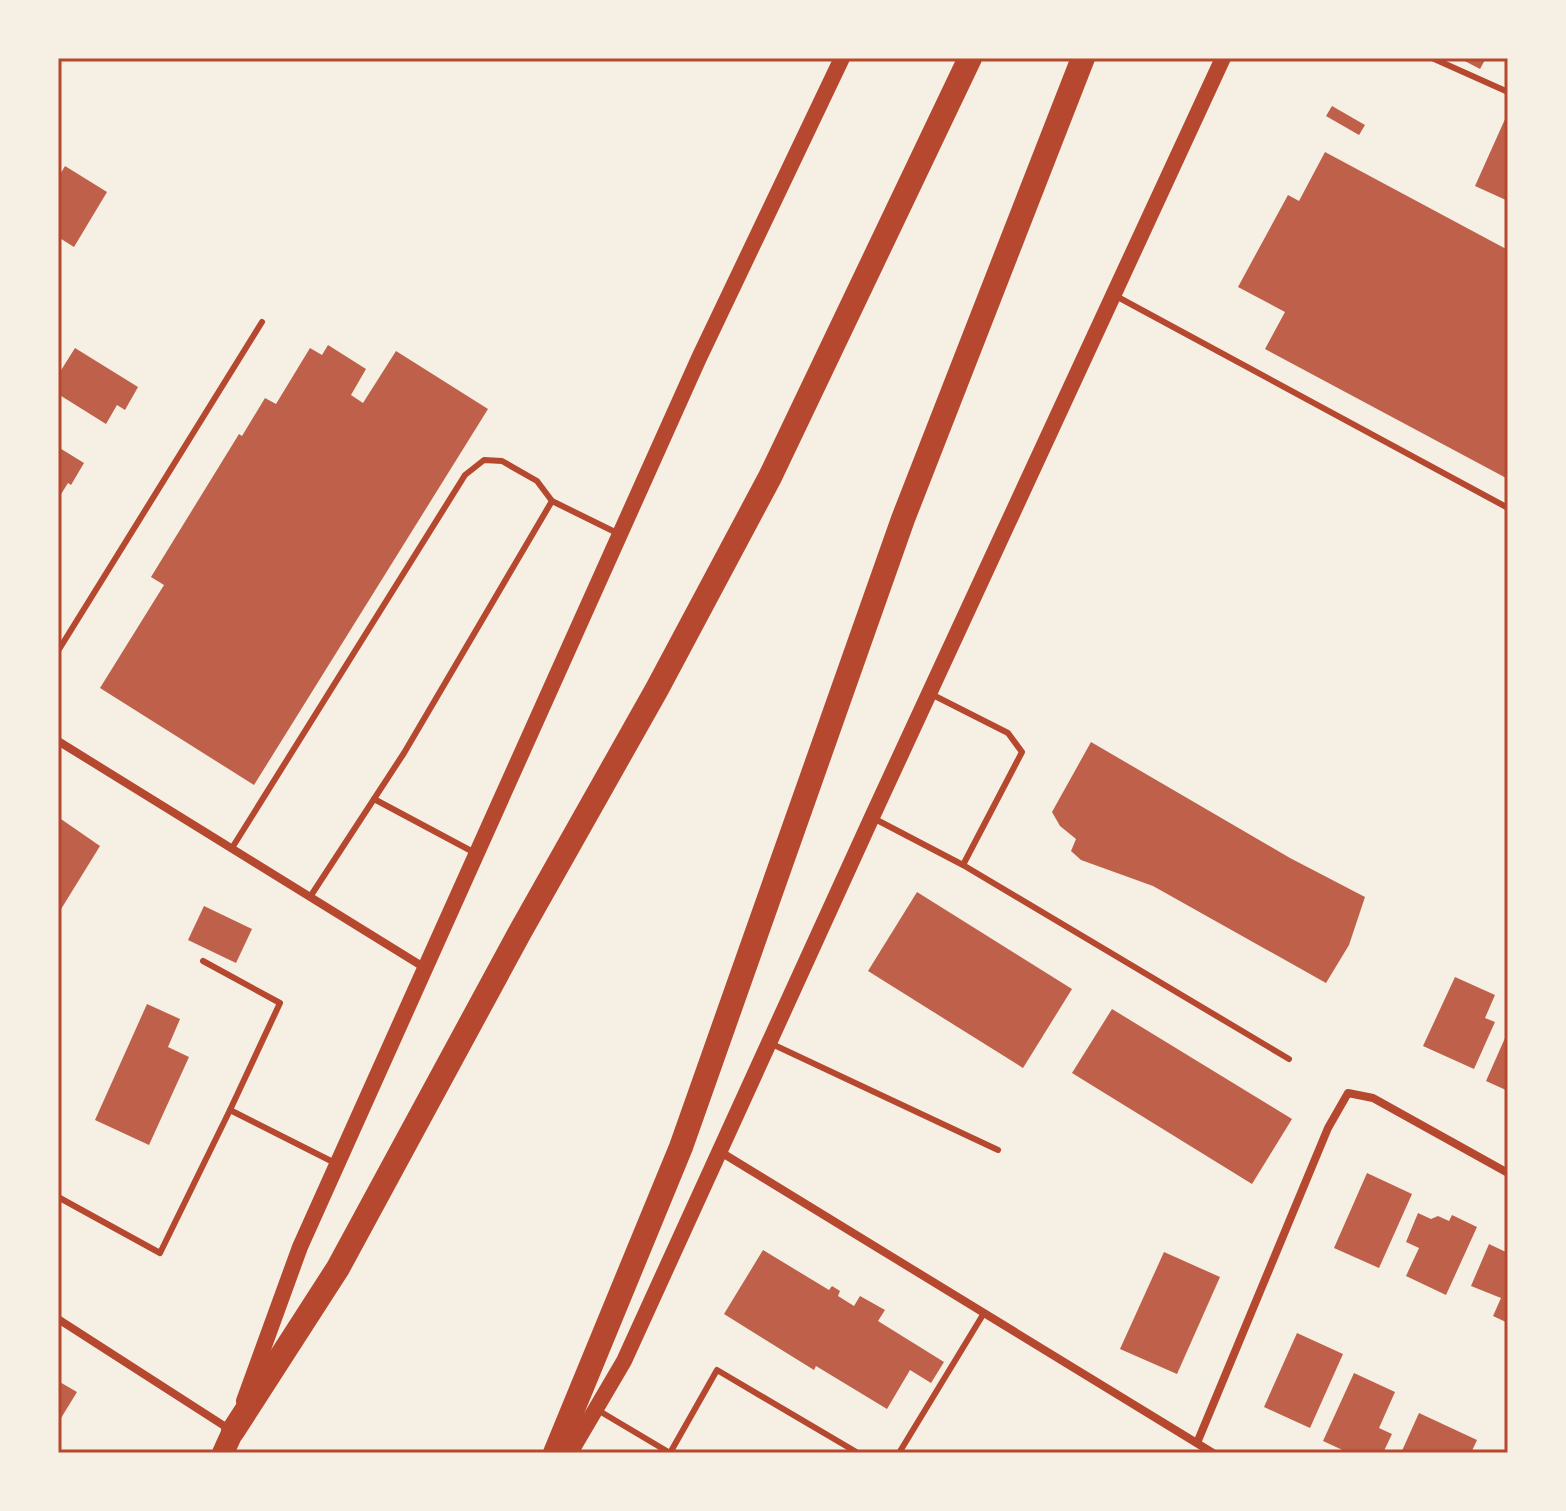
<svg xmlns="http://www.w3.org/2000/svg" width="1566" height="1511" font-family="'DejaVu Sans',sans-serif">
<rect width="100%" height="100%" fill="#f6efe4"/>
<g fill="#bf614a">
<polygon points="1459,58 1486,58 1480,69"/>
<polygon points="1332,106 1365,125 1359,135 1326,116"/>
<polygon points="1506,117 1508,118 1508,201 1475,186"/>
<polygon points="1325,152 1508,250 1508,479 1265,349 1285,312 1238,287 1288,195 1299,201"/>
<polygon points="65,166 107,192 74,247 58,237 58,178"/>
<polygon points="328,345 366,369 351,395 363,403 396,351 488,409 254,785 100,688 164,585 151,577 239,434 242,436 265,398 276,404 310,348 322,355"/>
<polygon points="75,348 138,387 125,410 117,405 106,424 58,394 58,375"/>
<polygon points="58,447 84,463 71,485 68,483 58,499"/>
<polygon points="1091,742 1290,858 1365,897 1349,945 1326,983 1153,886 1081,860 1071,851 1076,839 1060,826 1052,812"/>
<polygon points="58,817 100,846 58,914"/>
<polygon points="917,892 1072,989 1023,1068 868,971"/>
<polygon points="204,906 252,929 236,963 188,940"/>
<polygon points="1455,977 1495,995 1485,1018 1495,1022 1474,1069 1423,1046"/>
<polygon points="147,1004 180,1019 168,1047 189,1057 149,1145 95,1120"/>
<polygon points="1112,1009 1292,1119 1252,1184 1072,1073"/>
<polygon points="1505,1038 1508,1039 1508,1091 1486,1081"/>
<polygon points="1367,1173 1412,1194 1379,1268 1334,1248"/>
<polygon points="1418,1213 1431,1219 1438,1216 1449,1221 1452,1215 1477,1227 1446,1295 1406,1276 1419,1248 1406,1242"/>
<polygon points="1489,1244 1508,1253 1508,1323 1493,1316 1501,1298 1471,1286"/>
<polygon points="763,1250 829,1290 832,1286 840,1291 838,1296 854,1306 860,1296 885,1310 878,1321 944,1362 931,1383 910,1370 887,1409 816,1366 814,1370 724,1314"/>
<polygon points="1164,1252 1220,1277 1177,1374 1120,1349"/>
<polygon points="1297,1333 1343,1354 1310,1428 1264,1407"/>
<polygon points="1354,1373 1395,1392 1379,1428 1392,1434 1383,1453 1349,1453 1323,1441"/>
<polygon points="58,1381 77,1392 58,1423"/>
<polygon points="1419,1413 1477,1440 1471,1453 1401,1453"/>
</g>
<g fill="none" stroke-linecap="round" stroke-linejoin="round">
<g stroke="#b5482f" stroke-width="6">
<polyline points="1432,58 1508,92"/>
<polyline points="1114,295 1508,508"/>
<polyline points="58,651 262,322"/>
<polyline points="929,693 1008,733 1022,752 963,865"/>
<polyline points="374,799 477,854"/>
<polyline points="875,819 963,865 1289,1059"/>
<polyline points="232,848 465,475 484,460 502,461 537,481 552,501 617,533"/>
<polyline points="310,897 404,753 552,501"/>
<polyline points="203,961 280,1003 230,1110 337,1164"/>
<polyline points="772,1044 998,1150"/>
<polyline points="58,1197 160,1253 230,1110"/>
<polyline points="596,1409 670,1453 717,1370 858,1453"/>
<polyline points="899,1453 984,1313"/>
</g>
<g stroke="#b5482f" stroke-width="8">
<polyline points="58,741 425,968"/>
<polyline points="719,1151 1213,1453"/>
<polyline points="58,1319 229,1429"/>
<polyline points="1197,1443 1328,1128 1348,1093 1373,1098 1508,1173"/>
</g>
<g stroke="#b5482f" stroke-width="16">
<polyline points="244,1401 300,1247 699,358 842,58"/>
<polyline points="570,1453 624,1361 872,817 1223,58"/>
</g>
<polyline stroke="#b5482f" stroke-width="22" points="223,1453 233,1431"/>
<g stroke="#b5482f" stroke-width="24">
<polyline points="233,1431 338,1268 520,932 657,689 770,477 970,58"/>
<polyline points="555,1453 681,1147 903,519 1083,58"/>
</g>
</g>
<rect width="1566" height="1511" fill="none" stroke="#f6efe4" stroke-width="120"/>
<rect x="60" y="60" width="1446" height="1391" fill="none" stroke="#b5482f" stroke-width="3"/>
</svg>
